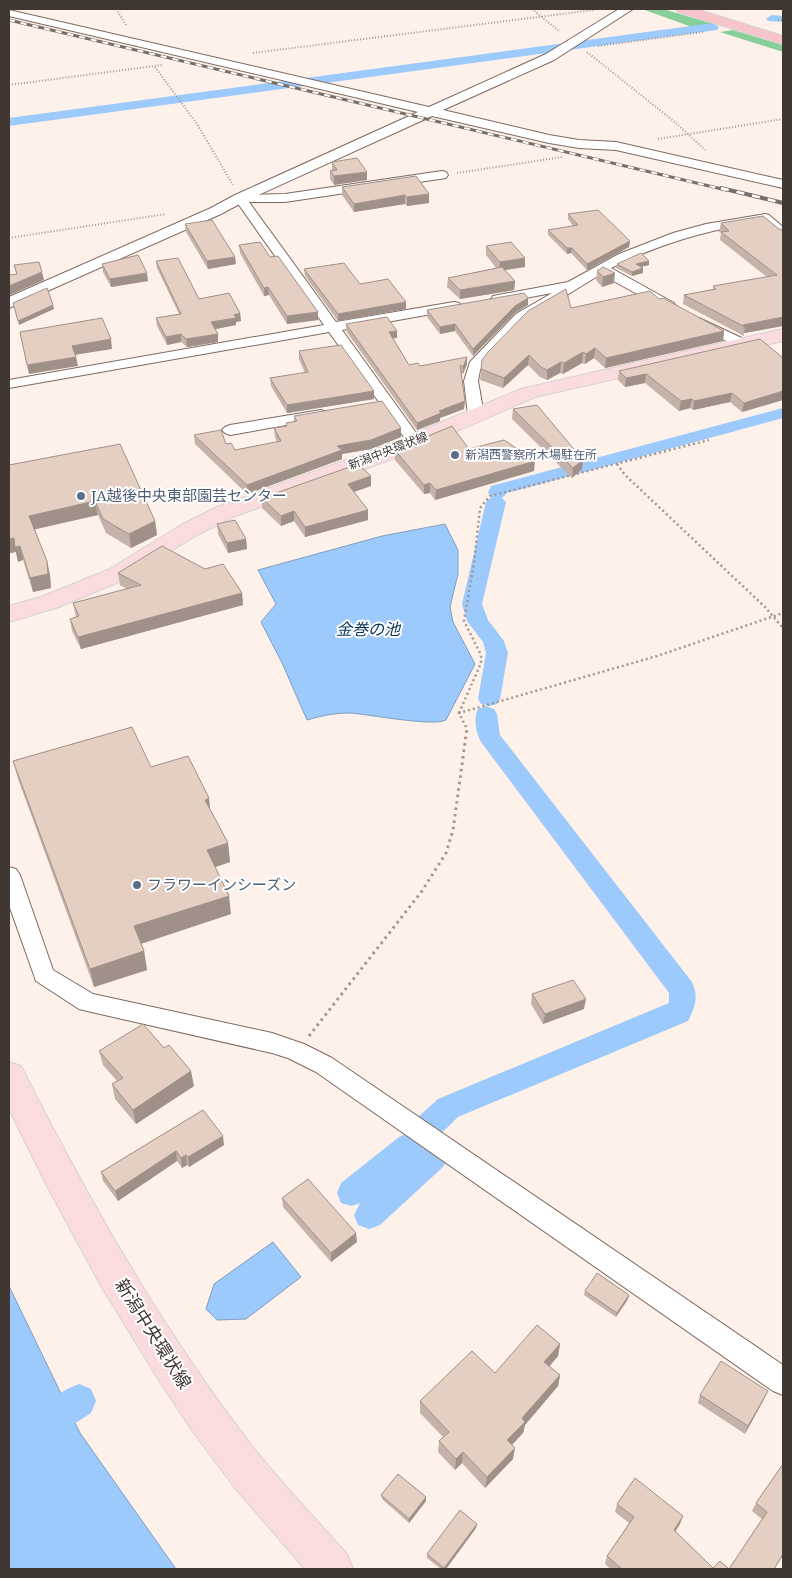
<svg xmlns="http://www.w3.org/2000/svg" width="792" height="1578" font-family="'Noto Serif','Noto Sans JP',serif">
<rect width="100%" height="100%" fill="#fef1e9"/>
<g fill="#86cf98">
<polygon points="642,9 663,9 717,25 692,27"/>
<polygon points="733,30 783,45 783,52 720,32"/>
</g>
<g fill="#9ccafc" stroke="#809ec0">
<path d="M 445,524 L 458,550 L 458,574 L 450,607 L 453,622 L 475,664 L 446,720 C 432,727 369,714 349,713 C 334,713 321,716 307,720 L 283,665 L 261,622 L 276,604 L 258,570 L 382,536 Z"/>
<polygon points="273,1242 301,1277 246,1319 217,1320 206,1309 214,1284"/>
<polygon points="9,1286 80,1433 176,1569 9,1569"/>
</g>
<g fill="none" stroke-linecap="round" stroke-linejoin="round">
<g fill="#9ccafc" fill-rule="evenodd">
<polygon points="772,15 783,16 783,22 768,21 766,19"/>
<polygon points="713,23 719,27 717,30 9,126 9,118"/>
<polygon points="783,408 783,418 507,493 502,498 506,502 482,604 488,620 504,641 508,653 500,699 497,704 489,706 481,704 478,699 486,653 483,642 467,621 462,604 486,502 492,497 488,493 491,486"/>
<path d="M 486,706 L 494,709 L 497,714 L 500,735 L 692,982 C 699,997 695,1007 688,1021 L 458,1117 C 448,1126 435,1144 420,1138 L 424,1146 L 422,1149 L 433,1145 L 443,1149 L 448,1158 L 443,1167 L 380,1225 L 369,1229 L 358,1225 L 354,1215 L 360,1203 L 352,1206 L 341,1203 L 337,1193 L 341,1183 L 399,1137 L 409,1133 L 415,1135 L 411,1128 L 416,1119 L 438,1099 L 669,1003 L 669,993 L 481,742 C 476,733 473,717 478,709 Z"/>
<polygon points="79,1384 91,1389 96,1401 91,1413 21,1458 9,1463 9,1426 67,1389"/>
</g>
<g stroke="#7d6a5f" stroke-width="2">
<g id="minor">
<polygon points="442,171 446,172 448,175 446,178 285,202 249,202 336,322 454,302 459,303 461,306 454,310 342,330 422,441 419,444 409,444 329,332 9,388 9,380 324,325 234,198 236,195 285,194"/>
<path d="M 765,214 L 769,215 L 783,227 L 783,237 L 779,236 L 762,222 C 709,229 659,244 611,268 L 674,303 L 676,306 L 674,309 L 664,309 L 601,274 L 526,320 L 486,361 L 480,370 L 478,381 L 484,415 L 481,418 L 471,418 L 468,415 L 464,381 L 470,362 L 516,314 L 552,293 L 498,303 L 493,302 L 491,299 L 493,296 L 568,282 L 619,254 L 673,233 L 706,224 Z"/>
<polygon points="699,318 748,341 750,344 748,347 738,347 694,325 692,322 694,319"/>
<polygon points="321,410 326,412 329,415 326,418 230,435 225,433 222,430 225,427 230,425"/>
<polygon points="9,867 16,869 20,875 53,970 93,994 272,1033 304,1044 332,1058 783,1365 783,1395 773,1391 316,1072 288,1058 272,1053 87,1011 79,1009 36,981 9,905"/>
</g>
</g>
<g stroke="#7d6a5f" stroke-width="2">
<polygon id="tertiary" points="619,9 633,9 554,60 443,110 549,135 579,140 616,142 783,180 783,188 616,150 579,148 549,143 432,116 245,201 221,214 9,308 9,297 211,208 235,195 418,112 9,16 9,10 429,107 546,54"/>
</g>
<g stroke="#d5d3d2" stroke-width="2">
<g id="primary">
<polygon points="783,329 783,341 535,397 400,456 233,517 197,535 126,579 59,607 9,622 9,606 41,597 110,569 181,525 217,507 384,446 521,389"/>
<path d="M 9,1062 L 21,1066 C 88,1199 161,1328 252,1446 C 282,1484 315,1518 347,1554 L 353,1569 L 305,1569 L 235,1488 L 191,1429 L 160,1382 L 101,1286 L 47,1186 L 9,1109 Z"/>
</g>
</g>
<g stroke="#d5d3d2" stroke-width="2">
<polygon id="motorway" points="676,9 696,9 783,36 783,44 678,12"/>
</g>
<g stroke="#a29791" stroke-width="2" stroke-dasharray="1 2" stroke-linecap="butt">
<polyline points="116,9 126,25"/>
<polyline points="532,9 560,32"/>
<polyline points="778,20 783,20"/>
<polyline points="598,46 703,32"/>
<polyline points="587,52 676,123 705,150"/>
<polyline points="253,53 594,10"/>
<polyline points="155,67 197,124 233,185"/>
<polyline points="9,85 162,65"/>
<polyline points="658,139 783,119"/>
<polyline points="457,173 562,157"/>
<polyline points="9,238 166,214"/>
</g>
<g stroke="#a29791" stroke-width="2.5" stroke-dasharray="2 3" stroke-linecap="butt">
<polyline points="617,464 625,475 765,607 783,628"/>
<polyline points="459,713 481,663 481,655 464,621 474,563 480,508 490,496 709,440"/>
<polyline points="466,727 459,713 657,656 783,613"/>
</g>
<polyline stroke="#a29791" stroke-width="3" stroke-dasharray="2.5 4" stroke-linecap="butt" points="309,1036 422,891 446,853 453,830 467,728 466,726"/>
<use href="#minor" fill="#fff" fill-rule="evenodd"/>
<use href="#tertiary" fill="#fff" fill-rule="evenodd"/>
<use href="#primary" fill="#fadcdf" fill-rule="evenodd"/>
<use href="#motorway" fill="#f7c4ca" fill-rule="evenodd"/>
<g stroke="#786e68" stroke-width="3">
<polyline id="rail-far1" points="9,20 726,190"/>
</g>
<g stroke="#786e68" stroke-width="4">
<polyline id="rail" points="721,188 783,203"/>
</g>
<use href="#rail-far1" stroke="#fff" stroke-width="2" stroke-dasharray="6" stroke-linecap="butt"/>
<use href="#rail" stroke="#fff" stroke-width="2.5" stroke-dasharray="8" stroke-linecap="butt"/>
</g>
<g fill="#c5b2a8">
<polygon points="332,162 367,180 334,185 330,179 330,171 332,170"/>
<polygon points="416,176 429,203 407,206 405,204 354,212 342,195 342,187"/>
<polygon points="568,214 629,247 587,270 571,253 567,254 548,235 548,230 573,226 568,219"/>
<polygon points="721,223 779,229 783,326 744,333 744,336 683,304 684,295 713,289 713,286 767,277 720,240 721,233 719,232"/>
<polygon points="185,224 236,264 208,269 186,232"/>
<polygon points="239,245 270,257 318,320 287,324 269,295 264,296 240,253"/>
<polygon points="486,246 525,267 505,270 515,281 514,290 460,299 447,287 448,278 496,268 486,255"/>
<polygon points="156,261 199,299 240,313 241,321 236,322 236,325 215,329 218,334 218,342 187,347 181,342 167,345 157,326 156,318 179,314 157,268"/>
<polygon points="649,261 649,265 641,267 643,273 632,276 616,268 617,264"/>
<polygon points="102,264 148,281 111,287 103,272"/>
<polygon points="304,269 360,284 406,309 338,321 305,276"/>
<polygon points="597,271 614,283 602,287 596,280"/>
<polygon points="659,299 724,331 723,341 605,368 594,358 585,364 582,363 563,374 560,373 547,380 540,377 528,365 503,388 480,380 481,369 571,308"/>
<polygon points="528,305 515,313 473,356 455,331 440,334 427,317 427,310"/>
<polygon points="346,324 397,338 393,338 409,365 420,366 467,364 463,374 461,373 465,401 464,409 440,418 440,421 417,430 346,331"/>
<polygon points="299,351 374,391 374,399 287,413 271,386 270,378 305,373 299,359"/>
<polygon points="783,358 783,400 742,412 730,402 693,410 690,408 679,411 645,383 625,387 618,380 619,371"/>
<polygon points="513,409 582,469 572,478 512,419"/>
<polygon points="294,416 401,437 371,449 342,454 342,459 247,494 195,444 194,435 226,444 235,450 277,442 275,437 274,428 286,426 286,423 294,422"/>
<polygon points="469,449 534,471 435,500 430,493 424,494 395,460 395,450"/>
<polygon points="9,465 155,521 157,535 131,548 106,533 98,515 35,529 50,575 51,588 33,592 23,560 18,562 16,552 10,553 9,548"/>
<polygon points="371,486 354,492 368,520 305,537 294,521 281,526 262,508 262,498"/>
<polygon points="217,524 246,539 247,549 228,553 218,534"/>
<polygon points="118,573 242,593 243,605 81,649 72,631 70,619 76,617 73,603 127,589 120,585"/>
<polygon points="13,761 151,767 210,810 228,843 230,862 215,867 231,914 141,944 144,951 147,970 94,987 18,779"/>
<polygon points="532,994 584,1009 543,1024 531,1004"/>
<polygon points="99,1051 194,1086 136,1124 115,1099 112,1084 117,1081 103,1065"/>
<polygon points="203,1110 224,1145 189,1167 187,1165 182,1168 177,1161 118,1201 103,1181 101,1172"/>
<polygon points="282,1198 357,1242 331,1262 283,1207"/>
<polygon points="585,1291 628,1299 616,1317 584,1295"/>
<polygon points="560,1344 558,1356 549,1366 560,1375 558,1386 525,1425 523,1433 512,1445 513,1459 485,1488 462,1463 455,1470 438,1452 439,1441 443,1437 420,1413 420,1401 495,1373"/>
<polygon points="700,1395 764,1399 745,1434 698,1403"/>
<polygon points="783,1464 783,1556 774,1569 729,1569 762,1519 752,1511 756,1503"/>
<polygon points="381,1495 426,1497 426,1501 409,1523 382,1499"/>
<polygon points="617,1504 680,1524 675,1532 713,1568 729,1569 611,1569 605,1564 607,1556 629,1523 615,1512"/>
<polygon points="476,1528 446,1569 441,1569 427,1558 427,1554"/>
</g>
<g fill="#a09188">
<polygon points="367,172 367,180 334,185 334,176"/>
<polygon points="429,194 429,203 407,206 407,197"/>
<polygon points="405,195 405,204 354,212 354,204"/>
<polygon points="630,241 629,247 587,270 587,264"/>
<polygon points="567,248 572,248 571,253 567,254"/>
<polygon points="235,257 236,264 208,269 207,261"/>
<polygon points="525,258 525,267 499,271 500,262"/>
<polygon points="649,261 649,265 635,268 636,264"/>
<polygon points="643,268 643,273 632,276 632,272"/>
<polygon points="42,272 44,280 10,295 9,286"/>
<polygon points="147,273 148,281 111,287 110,279"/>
<polygon points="615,273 614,283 602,287 603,277"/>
<polygon points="515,281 514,290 460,299 460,290"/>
<polygon points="268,287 269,295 264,296 264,288"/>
<polygon points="528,298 528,305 515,313 473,356 473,349 515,306"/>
<polygon points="406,302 406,309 338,321 338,314"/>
<polygon points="53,305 54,309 19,325 18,321"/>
<polygon points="318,312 318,320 287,324 287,316"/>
<polygon points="240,313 241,321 236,322 236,325 211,330 211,322 234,315"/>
<polygon points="783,317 783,326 744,333 745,327 743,325"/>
<polygon points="455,324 455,331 440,334 440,327"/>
<polygon points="397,331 397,338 389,339 389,332"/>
<polygon points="724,331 723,341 605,368 606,358"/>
<polygon points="181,334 181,342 167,345 166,337"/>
<polygon points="218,334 218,342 187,347 186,339"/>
<polygon points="111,339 112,349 74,355 72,346"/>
<polygon points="595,348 594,358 585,364 586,354"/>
<polygon points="583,352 582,363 563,374 564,363"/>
<polygon points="529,355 528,365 503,388 504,378"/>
<polygon points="76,357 78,366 29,374 27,365"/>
<polygon points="467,357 467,364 463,374 463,367"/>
<polygon points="561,362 560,373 547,380 547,370"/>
<polygon points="646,374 645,383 625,387 626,378"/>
<polygon points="374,391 374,399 287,413 287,405"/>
<polygon points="783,391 783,400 742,412 744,403"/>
<polygon points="732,393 730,402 693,410 694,401"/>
<polygon points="692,399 690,408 679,411 681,401"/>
<polygon points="465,401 464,409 440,418 440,421 417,430 417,423 439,411"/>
<polygon points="401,428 401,437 371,449 342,454 342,459 247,494 247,485 337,446"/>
<polygon points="583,460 582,469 572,478 573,468"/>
<polygon points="535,461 534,471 435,500 436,490"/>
<polygon points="371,476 371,486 348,494 348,484"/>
<polygon points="430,483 430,493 424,494 424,485"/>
<polygon points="95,501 98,515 32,530 29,516"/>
<polygon points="368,510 368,520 305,537 305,527"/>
<polygon points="294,511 294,521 281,526 281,516"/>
<polygon points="155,521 157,535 131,548 129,534"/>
<polygon points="14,538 20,546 23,560 18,562 16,552 10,553 9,546 9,539"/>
<polygon points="246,539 247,549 228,553 227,543"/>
<polygon points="47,561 50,575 51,588 33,592 30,578"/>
<polygon points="242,593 243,605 81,649 78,637"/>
<polygon points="209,798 211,817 205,800"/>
<polygon points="228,843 230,862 210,869 207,850"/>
<polygon points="229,896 231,914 137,945 134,926"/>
<polygon points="144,951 147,970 94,987 90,969"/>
<polygon points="586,999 584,1009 543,1024 545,1014"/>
<polygon points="191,1071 194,1086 136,1124 133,1110"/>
<polygon points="223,1136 224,1145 189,1167 188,1157"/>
<polygon points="176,1151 177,1161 118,1201 115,1191"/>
<polygon points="186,1155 187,1165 182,1168 181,1158"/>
<polygon points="356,1233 357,1242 331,1262 331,1253"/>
<polygon points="629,1295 628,1299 616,1317 617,1313"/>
<polygon points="560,1344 558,1356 543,1374 544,1362"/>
<polygon points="560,1375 558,1386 525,1425 523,1433 506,1451 507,1440 522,1418"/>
<polygon points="768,1391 764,1399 745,1434 748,1426"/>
<polygon points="515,1448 513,1459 485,1488 487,1477"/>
<polygon points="463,1452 462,1463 455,1470 456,1459"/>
<polygon points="426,1497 426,1501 409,1523 409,1519"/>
<polygon points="683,1516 680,1524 671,1538 674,1530"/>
<polygon points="477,1524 476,1528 446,1569 444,1569"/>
</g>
<g fill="#e5cfc3" stroke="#a09188">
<polygon points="357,158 367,172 334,176 330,171 337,170 332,162"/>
<polygon points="416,176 429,194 407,197 405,195 354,204 342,187"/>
<polygon points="598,210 630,241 587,264 572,248 567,248 548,230 578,225 568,214"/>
<polygon points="763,216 779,229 783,230 783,317 743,325 745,327 684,295 716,289 713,286 777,275 721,232 729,231 721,223"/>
<polygon points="212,220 235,257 207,261 185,224"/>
<polygon points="260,242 270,257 278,256 318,312 287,316 268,287 264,288 239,245"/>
<polygon points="511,242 525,258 500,262 486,246"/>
<polygon points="641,253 649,261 636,264 643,268 632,272 617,264"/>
<polygon points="138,255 147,273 110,279 102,264"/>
<polygon points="178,258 199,299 229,293 240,313 234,315 236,318 211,322 218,334 186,339 181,334 166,337 156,318 181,314 156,261"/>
<polygon points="39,262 42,272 9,286 9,275 17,274 14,265"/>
<polygon points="344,263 360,284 388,279 406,302 338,314 304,269"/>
<polygon points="502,267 515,281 460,290 448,278"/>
<polygon points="603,267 615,273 603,277 597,271"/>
<polygon points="47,288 53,305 18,321 13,303"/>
<polygon points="566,289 571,308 650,291 659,299 663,298 724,331 606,358 595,348 586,354 583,352 564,363 561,362 547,370 541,367 529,355 504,378 481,369 482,360 488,352 528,311"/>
<polygon points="524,293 528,298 515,306 473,349 455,324 440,327 427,310"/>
<polygon points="387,317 397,331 389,332 409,365 418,363 420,366 467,357 463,367 460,365 465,401 439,411 441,413 417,423 346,324"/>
<polygon points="102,318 111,339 72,346 76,357 27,365 20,332"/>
<polygon points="760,339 783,358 783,391 744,403 732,393 694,401 692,399 681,401 646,374 626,378 619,371"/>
<polygon points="341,345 374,391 287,405 270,378 308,372 299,351"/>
<polygon points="382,401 401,428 371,440 337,446 342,450 247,485 194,435 221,430 226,444 231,443 235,450 281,441 274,428 287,426 286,423 297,421 294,416"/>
<polygon points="537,405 583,460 573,468 513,409"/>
<polygon points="452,426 469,449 504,440 535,461 436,490 430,483 424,485 395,450"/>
<polygon points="120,444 155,521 129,534 103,519 95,501 29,516 47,561 48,574 30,578 20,546 15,547 14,538 9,539 9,465"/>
<polygon points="358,464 371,476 348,484 368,510 305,527 294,511 281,516 262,498"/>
<polygon points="235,520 246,539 227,543 217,524"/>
<polygon points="162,546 205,569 223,564 242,593 78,637 70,619 79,616 73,603 141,585 118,573"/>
<polygon points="132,727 151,767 188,756 209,798 205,800 228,843 207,850 229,896 134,926 144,951 90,969 13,761"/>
<polygon points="573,980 586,999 545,1014 532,994"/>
<polygon points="143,1024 164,1048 169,1045 191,1071 133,1110 112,1084 123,1078 99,1051"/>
<polygon points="203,1110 223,1136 188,1157 186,1155 181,1158 176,1151 115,1191 101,1172"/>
<polygon points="308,1179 356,1233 331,1253 282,1198"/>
<polygon points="597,1273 629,1295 617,1313 585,1291"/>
<polygon points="537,1325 560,1344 544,1362 560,1375 522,1418 525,1422 507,1440 515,1448 487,1477 463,1452 456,1459 439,1441 449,1432 420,1401 472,1351 495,1373"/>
<polygon points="721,1361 768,1391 748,1426 700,1395"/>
<polygon points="783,1464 783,1554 774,1569 729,1569 767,1512 756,1503"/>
<polygon points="398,1474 426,1497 409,1519 381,1495"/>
<polygon points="635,1478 683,1516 674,1530 713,1568 720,1561 729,1569 622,1569 607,1556 634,1517 617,1504"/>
<polygon points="460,1510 477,1524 444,1568 427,1554"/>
</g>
<g fill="#5c6f8a" stroke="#fff" stroke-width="2">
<circle cx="455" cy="455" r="5"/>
<circle cx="81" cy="496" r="5"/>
<circle cx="137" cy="885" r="5"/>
</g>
<g text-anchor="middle" stroke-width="4" stroke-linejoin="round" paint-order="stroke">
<g font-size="12" fill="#403733" stroke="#fff">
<text transform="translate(388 451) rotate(-21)" y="4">新潟中央環状線</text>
</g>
<g font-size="12" fill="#4e5e75" stroke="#fff" text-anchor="start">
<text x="465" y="459">新潟西警察所木場駐在所</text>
</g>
<g font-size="15" fill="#4e5e75" stroke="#fff" text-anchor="start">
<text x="91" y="501">JA越後中央東部園芸センター</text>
<text x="147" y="890">フラワーインシーズン</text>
</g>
<g font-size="16" font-style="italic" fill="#08335a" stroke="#fff">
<text x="368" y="635">金巻の池</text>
</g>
<g font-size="18" fill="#403733" stroke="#fff">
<text transform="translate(153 1334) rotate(58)" y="6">新潟中央環状線</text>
</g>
</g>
<rect width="792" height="1578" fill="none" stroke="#403733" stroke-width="20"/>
</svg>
